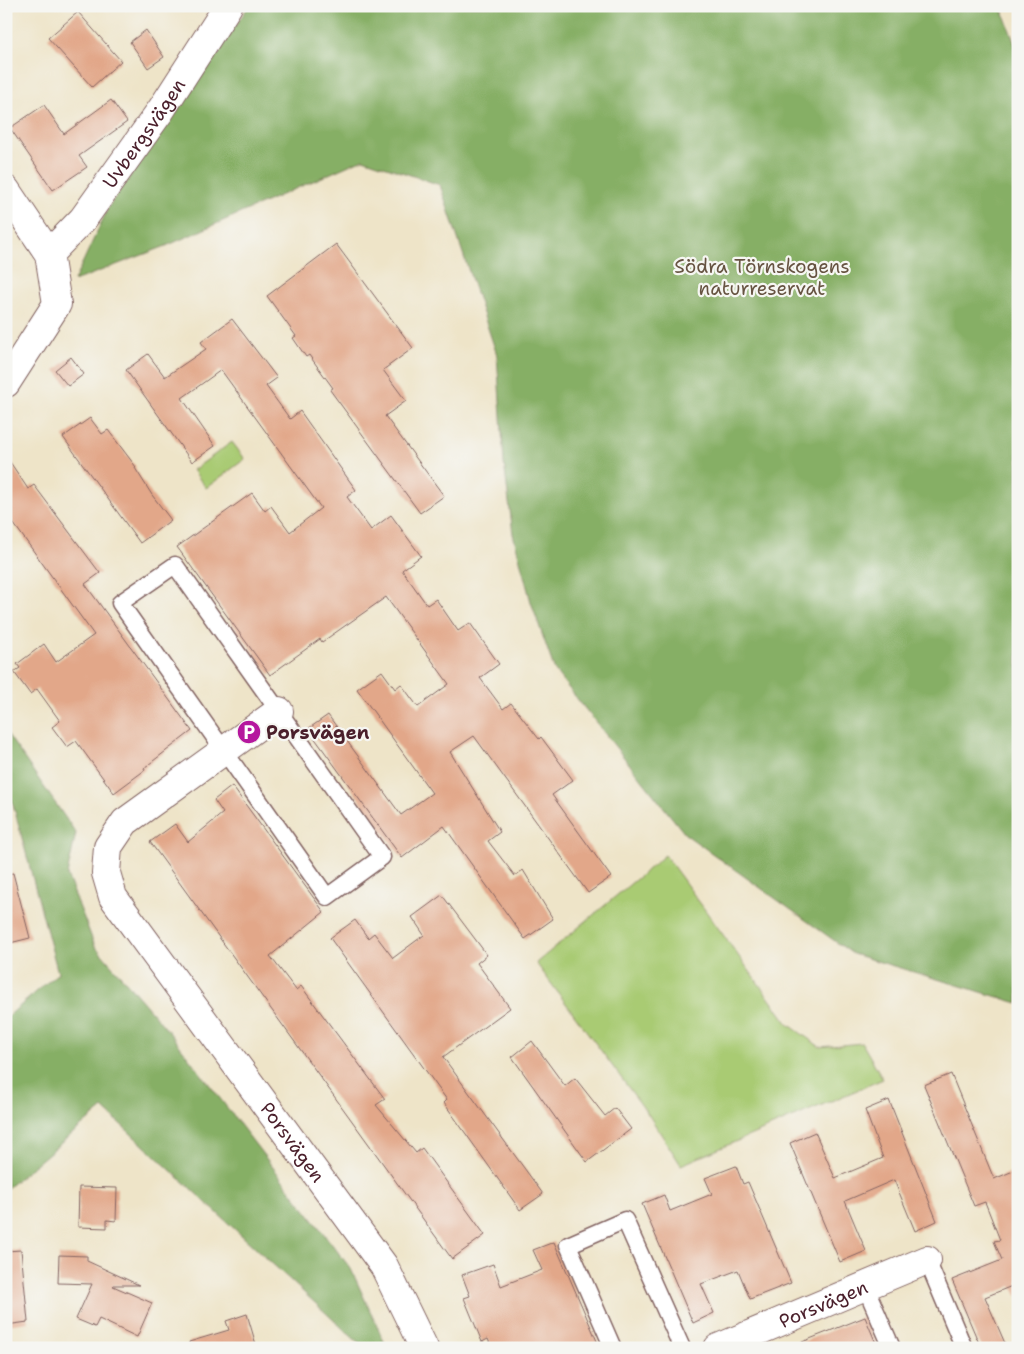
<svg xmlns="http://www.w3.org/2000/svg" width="1024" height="1354" font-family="'Shantell Sans',sans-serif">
<rect width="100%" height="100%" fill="#f6f6f2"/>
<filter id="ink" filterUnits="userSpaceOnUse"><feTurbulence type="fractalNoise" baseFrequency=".02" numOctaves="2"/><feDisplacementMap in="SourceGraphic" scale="10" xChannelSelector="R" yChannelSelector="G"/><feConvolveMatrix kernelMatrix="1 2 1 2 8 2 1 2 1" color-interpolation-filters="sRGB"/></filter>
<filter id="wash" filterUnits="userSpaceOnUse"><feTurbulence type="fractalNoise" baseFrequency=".0096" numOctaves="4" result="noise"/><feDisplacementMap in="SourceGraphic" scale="20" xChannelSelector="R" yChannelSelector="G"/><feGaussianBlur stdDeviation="1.12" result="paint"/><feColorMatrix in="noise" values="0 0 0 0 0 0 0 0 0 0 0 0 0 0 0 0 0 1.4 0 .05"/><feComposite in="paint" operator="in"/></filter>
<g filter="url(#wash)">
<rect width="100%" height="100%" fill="#eee4c8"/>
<g fill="#a9cb73" stroke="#7a754f">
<polygon points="232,442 245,459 206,488 193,470"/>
<polygon points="665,855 788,1024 820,1047 862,1043 883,1079 681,1165 648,1114 536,963"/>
</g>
<g fill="#86af65" stroke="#686748">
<polygon points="249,6 1001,6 1018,53 1018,1003 853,954 685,834 555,671 531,602 513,534 504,463 497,355 440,185 363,159 166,246 74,281 109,206"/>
<polygon points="6,732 76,833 67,875 95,946 169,1032 351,1269 387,1348 364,1348 103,1108 6,1189 6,1018 58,973 6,778"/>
</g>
<g id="blocks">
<g fill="#e2a789">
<polygon points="78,12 121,61 92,87 48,38"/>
<polygon points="146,30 164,57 148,68 130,42"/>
<polygon points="111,100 127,122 79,156 87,167 53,190 10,128 44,105 64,134"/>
<polygon points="336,244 413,348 383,370 406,401 385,416 444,496 420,513 330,390 333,388 309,355 306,357 293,338 296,336 267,296"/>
<polygon points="232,319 277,378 266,386 290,419 300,411 356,490 347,497 371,530 391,515 421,556 402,570 427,605 436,599 458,631 470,623 499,664 480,678 503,709 511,703 539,739 541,737 573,780 552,795 611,877 588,893 474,736 450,752 500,832 488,841 515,876 523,870 553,919 525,939 444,826 402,858 308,729 328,715 401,815 432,793 357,689 382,671 395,689 401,684 418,707 449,684 386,597 322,642 320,639 270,675 177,547 252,493 265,511 271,506 290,532 321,508 221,370 182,398 215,446 192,462 126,370 148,354 165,377 206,349 201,342"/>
<polygon points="71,357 84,374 68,386 55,370"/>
<polygon points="90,418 102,434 108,430 136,467 135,468 152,495 171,520 140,543 63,437"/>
<polygon points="6,456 28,489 34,485 100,573 85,584 192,731 144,768 145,770 114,793 76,741 67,747 52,727 60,721 37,689 30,694 14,672 20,668 17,664 44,644 56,662 94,635 6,513"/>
<polygon points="232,786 324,912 270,956 296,990 301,986 385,1099 376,1105 416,1153 422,1148 485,1235 452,1259 150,842 175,824 188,842 223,813 214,800"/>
<polygon points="13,873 30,938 6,944 6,874"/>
<polygon points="442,895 487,955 477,963 510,1008 443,1057 543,1194 520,1210 444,1103 447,1100 330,938 355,920 368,938 374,933 393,958 424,935 412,917"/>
<polygon points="532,1041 565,1086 575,1078 605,1116 615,1108 631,1129 587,1162 512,1057"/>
<polygon points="951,1074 994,1179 1018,1169 1018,1297 1012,1286 985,1297 1007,1348 981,1348 952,1280 1002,1260 994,1241 1000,1240 985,1202 974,1206 924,1085"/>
<polygon points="889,1100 937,1221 915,1231 894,1180 845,1201 866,1251 840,1262 790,1143 815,1132 835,1178 883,1158 865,1110"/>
<polygon points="736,1166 743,1184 748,1182 791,1283 750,1299 738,1270 701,1284 714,1313 693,1323 642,1204 664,1195 670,1211 712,1194 705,1178"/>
<polygon points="79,1187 117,1188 116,1221 107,1220 107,1228 78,1227"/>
<polygon points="554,1242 600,1348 492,1348 488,1339 482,1342 464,1298 470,1296 462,1275 493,1264 501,1286 542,1270 533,1250"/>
<polygon points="21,1250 28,1322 6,1325 6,1251"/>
<polygon points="59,1255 87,1256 87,1261 139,1285 114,1285 113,1286 152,1303 137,1337 99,1319 95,1327 76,1319 92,1284 58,1283"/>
<polygon points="247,1314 257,1348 190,1348 189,1342 229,1330 226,1321"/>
<polygon points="865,1317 878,1348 792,1348 792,1346"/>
</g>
</g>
</g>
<g filter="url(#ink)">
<use href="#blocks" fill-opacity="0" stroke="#836462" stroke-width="1"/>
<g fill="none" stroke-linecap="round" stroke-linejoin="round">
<g stroke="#836462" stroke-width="19">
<g id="service">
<polygon points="175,565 382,857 327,897 120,603"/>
<polyline points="927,1260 964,1348"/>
<polyline points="865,1286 892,1348"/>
<polyline points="613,1348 568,1245 625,1220 682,1348"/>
</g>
</g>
<g stroke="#836462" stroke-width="30">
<g id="minor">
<polyline points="6,190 49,254 57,304 6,383"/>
<path id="s1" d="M 49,254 L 83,219 L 161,110 L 228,6"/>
<path id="s2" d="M 279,711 L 125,822 L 108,847 L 106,873 L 113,897 L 384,1266 L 424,1348"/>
<path id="s3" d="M 718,1348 L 927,1260"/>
</g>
</g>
<use href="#service" stroke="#fff" stroke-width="16"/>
<use href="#minor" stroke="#fff" stroke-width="28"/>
</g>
</g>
<defs>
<g id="parking-disc" transform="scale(1.25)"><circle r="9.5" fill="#b5179e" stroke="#f6f6f2"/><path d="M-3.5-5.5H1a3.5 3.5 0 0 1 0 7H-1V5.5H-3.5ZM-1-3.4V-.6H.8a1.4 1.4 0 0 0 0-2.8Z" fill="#fff"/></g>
</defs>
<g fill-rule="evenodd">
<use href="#parking-disc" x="249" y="732"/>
</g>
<g text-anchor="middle" stroke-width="4.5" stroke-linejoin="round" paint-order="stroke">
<g font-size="19" fill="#4a1f2b" stroke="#f6f6f2">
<text dy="7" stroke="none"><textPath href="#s1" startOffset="154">Uvbergsvägen</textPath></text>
<text dy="7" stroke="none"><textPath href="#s2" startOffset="575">Porsvägen</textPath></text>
<text dy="7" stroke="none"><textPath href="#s3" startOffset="114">Porsvägen</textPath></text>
</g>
<g font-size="19" fill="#665341" stroke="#f6f6f2">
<text x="762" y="273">Södra Törnskogens<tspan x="762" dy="22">naturreservat</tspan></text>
</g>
<g font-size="19" font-weight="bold" fill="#4a1f2b" stroke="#f6f6f2" text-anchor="start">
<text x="266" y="739">Porsvägen</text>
</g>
</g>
<rect width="1024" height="1354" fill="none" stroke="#f6f6f2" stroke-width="25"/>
</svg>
